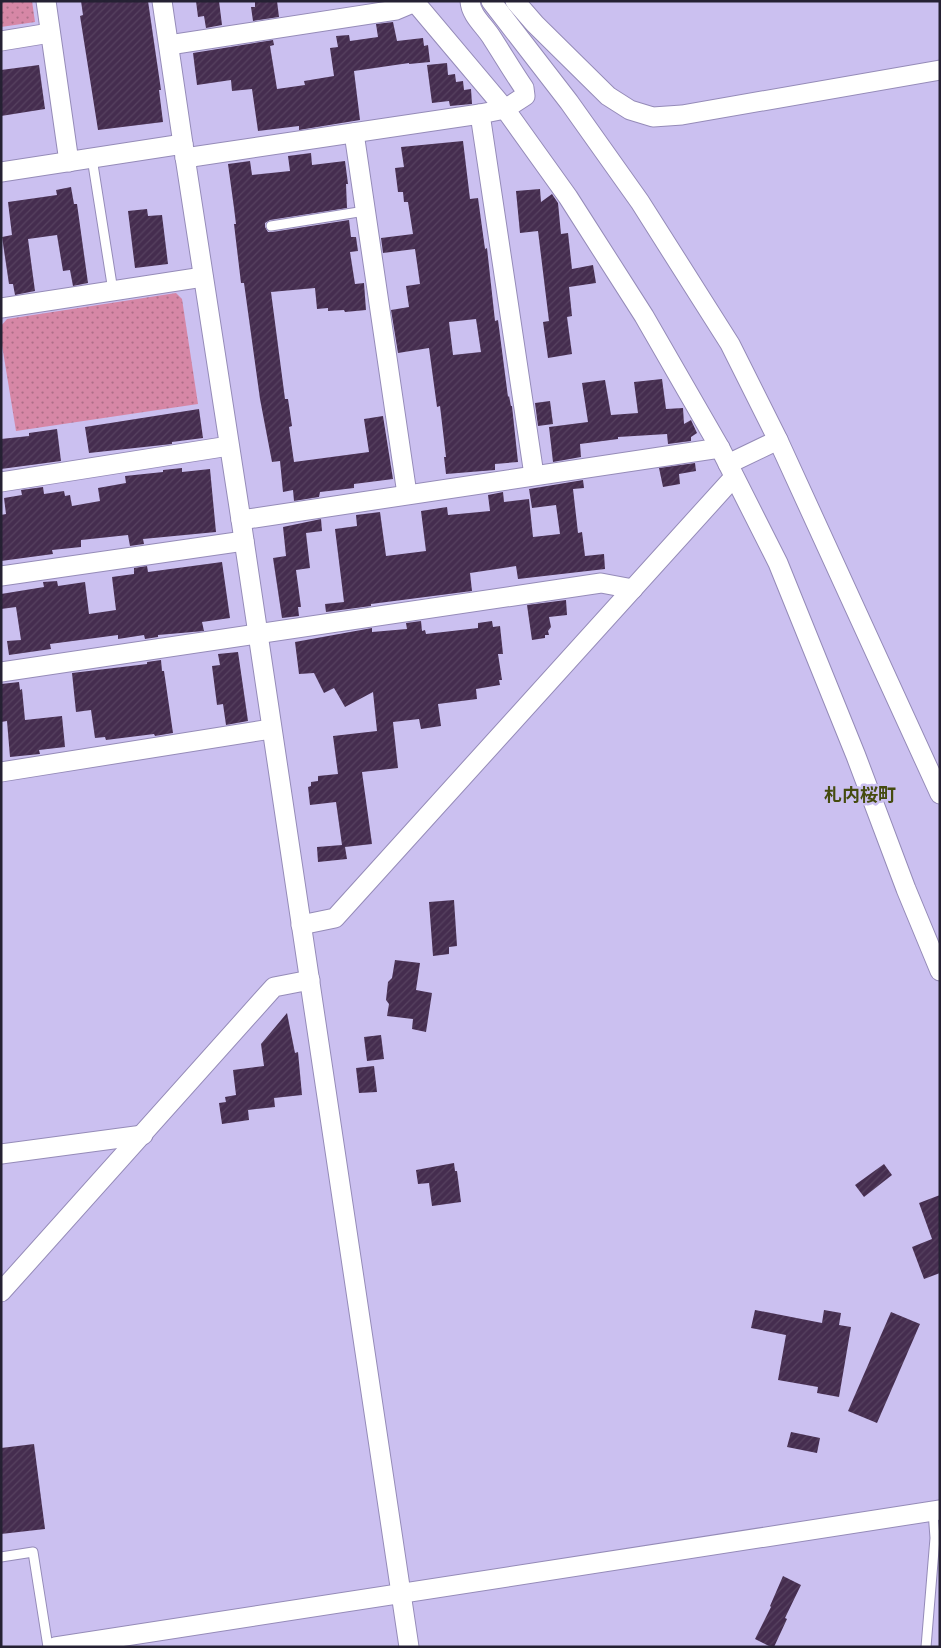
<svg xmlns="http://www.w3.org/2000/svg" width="941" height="1648" font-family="'Source Serif 4','Noto Sans JP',serif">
<defs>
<pattern id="grass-dots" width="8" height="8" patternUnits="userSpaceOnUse" patternTransform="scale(1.25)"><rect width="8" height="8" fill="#d687a6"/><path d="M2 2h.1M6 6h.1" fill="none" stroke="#ad6e88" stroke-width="1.8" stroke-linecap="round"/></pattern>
<pattern id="building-hatch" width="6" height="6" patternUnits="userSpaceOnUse" patternTransform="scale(1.25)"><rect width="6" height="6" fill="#452d4f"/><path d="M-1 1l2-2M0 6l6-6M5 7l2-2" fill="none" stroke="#574260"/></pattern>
</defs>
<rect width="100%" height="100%" fill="#cbc0f0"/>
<g fill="url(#grass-dots)">
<polygon points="1,1 32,1 35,22 1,27"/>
<polygon points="176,293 182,299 198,404 16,431 1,339 1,326 7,319"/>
</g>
<g fill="url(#building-hatch)" fill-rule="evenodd">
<polygon points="81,1 148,1 161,90 159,90 163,122 98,130 80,16 83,15"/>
<polygon points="196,1 219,1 222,25 206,28 204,16 198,17"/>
<polygon points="255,1 277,1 279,17 253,21 251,7 255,7"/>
<polygon points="393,22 397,41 423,38 424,46 428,45 430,62 409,64 409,63 354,71 360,120 299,130 299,126 258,131 252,89 232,91 231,80 197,85 193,53 273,40 274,45 270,46 277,89 305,85 304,81 334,76 330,48 338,47 336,36 349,35 350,41 378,37 376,24"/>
<polygon points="447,63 448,75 455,74 456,82 463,81 464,90 471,89 472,104 450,106 449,101 432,103 427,65"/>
<polygon points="39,65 45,109 1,116 1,70"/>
<path d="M 463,141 L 470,199 L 478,198 L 485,249 L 487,248 L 495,321 L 498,320 L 508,397 L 509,396 L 511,406 L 512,406 L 518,462 L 495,464 L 495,470 L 446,474 L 444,457 L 446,457 L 440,406 L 437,407 L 429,348 L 398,353 L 391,310 L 409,307 L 406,286 L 420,284 L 415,249 L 383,253 L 381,238 L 413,234 L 408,202 L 404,202 L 403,192 L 398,192 L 395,168 L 404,167 L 401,147 ZM 476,319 L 481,352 L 453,355 L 449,322 Z"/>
<polygon points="311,153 312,165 345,161 348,184 346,184 347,208 270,220 265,223 265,227 268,232 272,232 349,220 351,237 356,237 358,251 350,252 355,284 364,283 366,310 345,312 344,310 328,311 328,308 317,309 315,288 271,292 285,399 288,399 292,426 289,427 294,462 369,452 364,419 383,416 393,479 354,484 354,488 320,492 319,497 294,501 293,490 283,492 280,461 272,462 260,399 244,283 241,283 234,224 236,224 234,208 228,164 250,161 252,175 290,171 288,156"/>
<polygon points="71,187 74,204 77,204 88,283 73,286 70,270 63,271 57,235 28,239 35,291 15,295 13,284 9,284 2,237 12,235 8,202 57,195 56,190"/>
<polygon points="540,189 541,202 552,194 558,203 561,234 568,233 572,269 593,265 596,283 569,287 572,316 567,317 572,354 548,358 543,322 549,321 538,231 520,233 516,191"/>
<polygon points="147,209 148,216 162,215 168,264 135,268 128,211"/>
<polygon points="662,379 666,409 683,408 684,424 691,420 697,433 691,437 691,441 668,444 667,434 618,437 618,439 580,444 581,457 553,462 549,427 588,422 582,383 605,380 611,415 638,413 634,382"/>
<polygon points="550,401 553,424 538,426 535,403"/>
<polygon points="199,409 203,438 172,442 172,444 89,453 85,427"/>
<polygon points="57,429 61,461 1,469 1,439 29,436 29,433"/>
<polygon points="695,463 696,471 679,474 680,484 663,487 659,468"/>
<polygon points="182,468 182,472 210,469 216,532 143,539 144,544 130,546 128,535 81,540 81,547 52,550 53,554 1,561 1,515 6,514 4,498 22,495 21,490 43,487 44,494 64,491 65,496 70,495 72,506 100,501 98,488 126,483 125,476 163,472 163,470"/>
<polygon points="583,480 584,488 573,489 578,533 582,532 585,556 604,554 605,569 518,579 516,566 470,573 472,591 371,604 371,606 326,612 325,604 344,602 335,529 357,526 356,515 380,512 386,556 426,551 421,511 447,507 448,515 490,511 488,495 503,492 504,502 529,499 533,537 560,534 556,505 532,508 529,489"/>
<polygon points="321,519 322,531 306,533 310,568 296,570 301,607 298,607 299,616 282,618 273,558 286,556 283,527"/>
<polygon points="222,562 230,618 202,622 204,631 158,635 158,637 145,639 144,635 118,639 118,635 50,644 51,649 9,655 7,641 21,640 16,607 1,609 1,594 44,587 43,582 57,581 58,586 85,582 89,614 116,610 112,577 134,574 134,568 147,566 148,572"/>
<polygon points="566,600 567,615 549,617 551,627 548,631 549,635 545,635 545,638 532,640 527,605"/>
<polygon points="421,621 422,631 425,630 426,634 478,628 478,623 492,621 493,627 500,626 503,654 498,654 502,680 499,680 500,685 476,689 477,699 438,704 441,726 421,729 419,719 393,722 398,768 362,772 372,844 345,847 347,859 318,862 317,847 342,845 336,802 310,805 308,787 311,786 311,782 318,781 318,776 338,774 333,736 377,731 373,692 345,707 334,688 324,693 314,673 299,674 295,642 372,628 372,632 407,629 406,623"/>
<polygon points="238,652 248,721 226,725 223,704 217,705 212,666 220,665 218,654"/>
<polygon points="161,660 162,671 164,671 173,733 155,736 154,734 106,740 105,737 95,738 91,710 76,712 72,673 147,664 147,662"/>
<polygon points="19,682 20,690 22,689 25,720 62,716 65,747 39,750 40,754 10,757 7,721 1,722 1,684"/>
<polygon points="454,900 457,946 449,947 449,954 433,956 429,902"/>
<polygon points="395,960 420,963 416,990 432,993 426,1032 412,1029 413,1019 387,1016 389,1004 386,1000 388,982 392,978"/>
<polygon points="287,1013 295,1053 298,1052 302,1095 274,1098 275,1107 248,1110 249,1120 222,1124 219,1103 226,1102 225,1097 236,1095 233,1070 264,1066 261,1044"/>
<polygon points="381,1035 384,1059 367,1061 364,1037"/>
<polygon points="374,1066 377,1092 359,1093 356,1068"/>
<polygon points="454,1163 455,1171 457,1171 461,1202 432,1206 429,1183 418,1184 416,1170"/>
<polygon points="884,1164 892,1175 864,1197 855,1185"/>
<polygon points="940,1195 940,1273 924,1279 912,1247 932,1239 919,1203"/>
<polygon points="755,1310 822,1323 824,1310 841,1313 839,1325 851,1327 839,1397 817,1393 818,1387 778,1380 786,1335 751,1328"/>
<polygon points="891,1312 920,1324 877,1423 848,1411"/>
<polygon points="791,1432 820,1438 817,1453 787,1447"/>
<polygon points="34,1444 45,1529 1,1534 1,1448"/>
<polygon points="783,1576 801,1585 785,1618 787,1619 774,1647 771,1647 755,1639 771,1607 770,1606"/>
</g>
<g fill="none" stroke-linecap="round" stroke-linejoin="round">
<g stroke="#958bb8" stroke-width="11">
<g id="lane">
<polyline points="92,158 113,291"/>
<polyline points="271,226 365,211"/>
<polyline points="1,1557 33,1552 48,1647"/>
<polyline points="926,1647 935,1538 933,1511"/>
</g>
</g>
<g stroke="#958bb8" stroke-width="21">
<g id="street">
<polyline points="46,1 69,162"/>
<polyline points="162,1 183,144 241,520 409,1647"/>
<polyline points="414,1 505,109 568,197 644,316 720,448 778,563 856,756 906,889 940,971"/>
<polyline points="491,1 569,102 640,202 730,344 778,440 940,794"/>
<polyline points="515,1 535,24 608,96 630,110 653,117 682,115 940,70"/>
<polyline points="1,41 50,33"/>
<polyline points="169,45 396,10 415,2"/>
<polyline points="480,114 534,475"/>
<polyline points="354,133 407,494"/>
<path d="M 185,158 L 480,114 L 505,109 L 525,96 L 524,88 C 513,72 503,55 492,38 C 485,26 471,16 470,1"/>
<polyline points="1,172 183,144"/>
<polyline points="1,308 203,277"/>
<polyline points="728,464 778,440"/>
<polyline points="1,482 229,446"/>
<polyline points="241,520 720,448"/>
<polyline points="1,576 244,541"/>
<polyline points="1,672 601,583 633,589"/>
<polyline points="1,772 271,729"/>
<polyline points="301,925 335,918 734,477"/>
<polyline points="1,1154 143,1135"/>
<polyline points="1,1292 274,987 310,980"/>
<polyline points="55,1647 940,1510"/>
</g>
</g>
<use href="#lane" stroke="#fff" stroke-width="9"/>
<use href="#street" stroke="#fff" stroke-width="19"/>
</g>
<g text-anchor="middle" stroke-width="5" stroke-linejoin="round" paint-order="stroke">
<g font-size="18" font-weight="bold" fill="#454b0f" stroke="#cbc0f0">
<text x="860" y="801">札内桜町</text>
</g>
</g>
<rect width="941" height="1648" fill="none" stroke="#252133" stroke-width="5"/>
</svg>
